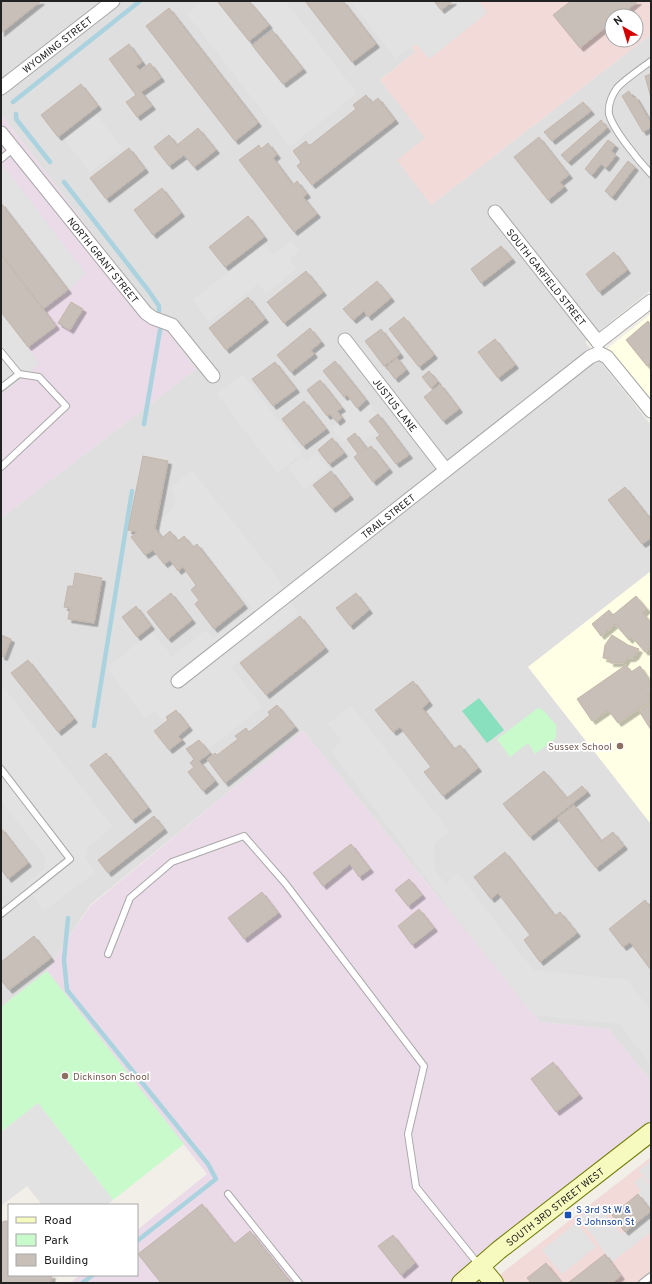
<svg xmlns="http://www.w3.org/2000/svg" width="652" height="1284" font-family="Overpass,sans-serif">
<defs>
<filter id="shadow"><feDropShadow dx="3.5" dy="3.5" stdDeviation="0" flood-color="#0004"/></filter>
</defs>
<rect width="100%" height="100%" fill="#f2efe9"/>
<polygon fill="#e0dfdf" points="1,1 376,1 415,52 380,80 426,138 431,205 651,34 651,290 585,342 651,425 651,571 528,667 651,824 651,1081 608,1029 540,1022 303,731 90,905 47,971 1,1007 1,518 196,369 1,114"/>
<g fill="#f2dad9" fill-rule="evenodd">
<path d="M 376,1 L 651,1 L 651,34 L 431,205 L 397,160 L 425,138 L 380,80 L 415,52 ZM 612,16 L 636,16 L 636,40 L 612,40 Z"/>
<polygon points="651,1157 651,1281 648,1283 489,1283"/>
</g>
<g fill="#ebdbe8">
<polygon points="1,114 196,369 1,518"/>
<polygon points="303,731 540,1022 608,1029 651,1081 651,1125 449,1283 70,1283 80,1275 137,1275 137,1230 207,1174 47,971 90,906"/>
</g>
<g fill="#ffffe5">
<polygon points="651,314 651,400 608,348"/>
<polygon points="651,571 651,824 528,667"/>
</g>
<g fill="#c8facc">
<polygon points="538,708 543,710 556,725 556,738 535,754 528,743 510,757 497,739"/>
<polygon points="47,971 184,1144 113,1200 38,1103 1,1132 1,1007"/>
</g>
<polygon fill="#88e0be" points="479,698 504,730 487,743 462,711"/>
<g fill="#e2e2e2">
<polygon points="201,1 217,1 283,84 302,69 249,1 285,1 357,93 290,147 187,14"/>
<polygon points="351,1 434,1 441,10 453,1 478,1 487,13 429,59 416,44 395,59"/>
<polygon points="96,114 123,148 90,173 64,139"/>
<polygon points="1,162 86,274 68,290 1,203"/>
<polygon points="291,241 300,251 289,259 297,269 266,293 258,284 209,322 193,300 263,244 272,255"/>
<polygon points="1,312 28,347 39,364 1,395"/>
<polygon points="243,374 303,453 277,473 217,394"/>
<polygon points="349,397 357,408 366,400 378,414 369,421 377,431 362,443 355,433 343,443 332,429 337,422 342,418 337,411 341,408 339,405"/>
<polygon points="316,453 329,469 304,489 288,467 303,456 306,461"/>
<polygon points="192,470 274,573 298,614 232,667 262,707 207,750 199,740 189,747 179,735 189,726 176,710 163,720 155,711 145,719 107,667 152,632 172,656 206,630 213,638 252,609 231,581 227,582 198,544 193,547 184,536 178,541 170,531 162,538 155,528 157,518 163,519 174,506 175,496 171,487"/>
<polygon points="1,684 113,827 88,847 86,858 96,872 44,911 24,885 44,869 45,857 1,801"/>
<polygon points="351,705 450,832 434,844 434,869 445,883 458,873 533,970 628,980 651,1011 651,1065 619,1024 533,1015 443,900 331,751 342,741 328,724"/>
<polygon points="38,1103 113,1200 107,1205 42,1205 27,1186 1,1206 1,1132"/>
<polygon points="651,1161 651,1185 639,1170"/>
<polygon points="642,1176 651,1187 651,1210 638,1194 640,1190 634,1182"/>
<polygon points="597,1204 621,1234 651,1211 651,1232 612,1262 579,1218"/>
<polygon points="576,1223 596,1247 562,1274 542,1250"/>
</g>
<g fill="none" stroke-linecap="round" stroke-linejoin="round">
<g stroke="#aad3df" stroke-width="4.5">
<polyline points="13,102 140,1"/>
<polyline points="16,114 16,119 50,162"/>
<polyline points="64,182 148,290 159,306 159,311"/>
<polyline points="144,424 160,330"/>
<polyline points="94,726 132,491"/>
<polyline points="68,918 64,960 67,990 208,1164 216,1179 137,1241"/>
<polyline points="82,1283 93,1275"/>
</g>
</g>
<g fill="#c7bfb8" stroke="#c4b6ab" filter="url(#shadow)">
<polygon points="1,1 41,1 1,33"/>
<polygon points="217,1 249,1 269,25 249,41"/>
<polygon points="305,1 343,1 376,44 352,62"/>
<polygon points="434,1 453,1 441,10"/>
<polygon points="571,1 638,1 620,16 612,16 612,22 580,48 553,15"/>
<polygon points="169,8 258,123 235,141 146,26"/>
<polygon points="272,30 303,69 283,84 252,45"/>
<polygon points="129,44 142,62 136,66 140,71 150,63 161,78 141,92 152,106 137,117 126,102 136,95 109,59"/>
<polygon points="651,74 651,98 645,76"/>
<polygon points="81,84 98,106 58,137 41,115"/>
<polygon points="629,91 633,98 635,96 651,123 651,127 643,132 622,96"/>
<polygon points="366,95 372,103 378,98 395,120 312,185 297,166 301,162 293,151 306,141 309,146 356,109 353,105"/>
<polygon points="583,102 591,111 552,141 544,132"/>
<polygon points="601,120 607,128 568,162 561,155"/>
<polygon points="198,128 216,150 194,167 184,155 169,166 154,147 169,135 177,145"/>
<polygon points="539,137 569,175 560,182 564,187 548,200 514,157"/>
<polygon points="608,140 615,145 611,151 616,155 606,168 601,164 592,175 585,169"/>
<polygon points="268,143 277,155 273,158 293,185 297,181 307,194 303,197 317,214 294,232 239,160 259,145 261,149"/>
<polygon points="129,148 145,169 106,199 90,178"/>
<polygon points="628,161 635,167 612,197 605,191"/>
<polygon points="162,188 181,213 153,235 134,210"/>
<polygon points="1,203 68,290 43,309 1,254"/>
<polygon points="248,216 264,237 225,267 209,247"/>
<polygon points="501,246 512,259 481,283 471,269"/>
<polygon points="614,252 627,270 599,292 586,274"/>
<polygon points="1,254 56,326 28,347 1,312"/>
<polygon points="306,271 323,292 284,323 267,302"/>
<polygon points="377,281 391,298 368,317 364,311 353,320 343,309"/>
<polygon points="248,297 265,319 226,350 209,328"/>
<polygon points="71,302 83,309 70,330 58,323"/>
<polygon points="404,317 434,355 419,367 389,329"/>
<polygon points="648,321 651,325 651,362 647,366 626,340"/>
<polygon points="310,328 321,342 311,350 314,354 291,372 277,355"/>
<polygon points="381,329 400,354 384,366 365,341"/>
<polygon points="495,339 515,365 498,378 478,352"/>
<polygon points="397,358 406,370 395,379 386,367"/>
<polygon points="335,361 366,400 357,408 347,395 344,397 323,371"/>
<polygon points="275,362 296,389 273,406 252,379"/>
<polygon points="429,371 438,382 431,388 422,377"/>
<polygon points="320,380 342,408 337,411 342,418 337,422 330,414 327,416 307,390"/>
<polygon points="440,384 459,409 443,421 424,397"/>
<polygon points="304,401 326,429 303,446 282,419"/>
<polygon points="378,414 409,455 396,464 376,438 380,435 369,421"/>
<polygon points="355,433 367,449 371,446 389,469 373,482 354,457 358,454 347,439"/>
<polygon points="332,438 344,453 329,464 318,450"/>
<polygon points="143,456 168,461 155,528 162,538 170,531 178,541 184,536 193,547 197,544 244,605 214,629 195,604 199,600 191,590 196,585 183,567 178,571 170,560 164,564 153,550 145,555 131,537 137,532 128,530"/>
<polygon points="331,471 350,496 332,509 313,485"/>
<polygon points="625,487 651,520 651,538 642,544 608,500"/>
<polygon points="75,573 102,578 94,623 68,619 70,608 64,607 68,586 73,586"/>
<polygon points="171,593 192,620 168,639 147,612"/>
<polygon points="356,593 369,610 350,626 336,608"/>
<polygon points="636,596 647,609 643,613 651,623 651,647 645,652 632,637 629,640 615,624 601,636 592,624 609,610 613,615"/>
<polygon points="136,606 151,626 137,637 122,617"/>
<polygon points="300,616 325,648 266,695 240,663"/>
<polygon points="1,635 11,639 4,657 1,656"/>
<polygon points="612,635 628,645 639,649 635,656 632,658 627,658 624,663 610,663 610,659 603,658 605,645"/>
<polygon points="28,660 74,719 58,732 11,673"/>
<polygon points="626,665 631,672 640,666 651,683 651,692 647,695 650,701 618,723 608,710 592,721 577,699"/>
<polygon points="413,681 429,702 422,708 454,749 460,745 478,768 443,796 424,772 431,767 400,727 393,732 375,710"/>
<polygon points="651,703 651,730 639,711"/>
<polygon points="277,705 295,727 225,783 207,759 215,753 217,755 238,739 235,736 246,728 249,732 270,715 268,712"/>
<polygon points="176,710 189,727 178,736 182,740 169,750 154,731 168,720 166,717"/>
<polygon points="199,740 210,753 199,761 215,781 203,791 188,772 194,767 190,763 194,759 186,749"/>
<polygon points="106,753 148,808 132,820 90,765"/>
<polygon points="544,771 567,798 582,786 587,792 530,837 503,804"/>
<polygon points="574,805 601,841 613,832 624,846 596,868 557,818"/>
<polygon points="154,816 164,829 108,873 98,860"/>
<polygon points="1,828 28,863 8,879 1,869"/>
<polygon points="351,844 370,869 359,877 350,864 323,886 313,873"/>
<polygon points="505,852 555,916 560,912 577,933 540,962 524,940 530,935 498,893 491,899 474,877"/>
<polygon points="409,879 422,895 408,906 395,890"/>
<polygon points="262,892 278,913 244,939 228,918"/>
<polygon points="645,900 651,908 651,970 630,942 623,947 609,929"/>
<polygon points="419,909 434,928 412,945 398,926"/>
<polygon points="34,936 51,958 9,990 1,980 1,962"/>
<polygon points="553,1062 579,1095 556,1112 531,1079"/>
<polygon points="638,1194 651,1211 625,1232 612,1215"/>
<polygon points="202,1204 234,1244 250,1231 291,1283 161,1283 138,1254"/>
<polygon points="4,1221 9,1221 9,1275 52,1275 51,1281 49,1283 1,1283 1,1223"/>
<polygon points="393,1235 415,1263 401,1275 378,1246"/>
<polygon points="605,1254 621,1276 612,1283 568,1283"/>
<polygon points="546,1263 562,1283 531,1283 527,1278"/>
</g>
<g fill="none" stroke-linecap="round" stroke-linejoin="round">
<g stroke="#a9a9a9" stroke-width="8">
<g id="lane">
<path d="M 651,61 C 642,68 624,80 617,88 C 612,95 608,105 609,114 C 613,130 639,161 651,174"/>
<polyline points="1,159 14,148"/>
<polyline points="1,352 19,374 1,388"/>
<polyline points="1,467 66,406 39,377 19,374"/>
<polyline points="1,769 70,859 1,914"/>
<polyline points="108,954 130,898 172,862 244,836 285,883 424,1066 408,1134 416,1187 479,1265"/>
<polyline points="228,1194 299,1283"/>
<polyline points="642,1283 651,1276"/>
</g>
</g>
<g stroke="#a9a9a9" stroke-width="15">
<g id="street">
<path id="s1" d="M 1,88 L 113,1"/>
<path id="s2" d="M 1,133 L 146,313 L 153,318 L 172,325 L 213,376"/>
<path id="s3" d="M 495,212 L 598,342"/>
<path id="s4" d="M 345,340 L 445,469"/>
<polyline points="598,342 651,301"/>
<polyline points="599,353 607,357 651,411"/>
<path id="s5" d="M 178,681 L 590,357 L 599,353"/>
</g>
</g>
<g stroke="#707d05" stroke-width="20">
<g id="secondary">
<polyline points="480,1266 494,1283"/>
<path id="s6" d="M 461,1283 L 499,1250 L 651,1132"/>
</g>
</g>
<use href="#lane" stroke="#fff" stroke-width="6"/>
<use href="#street" stroke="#fff" stroke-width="13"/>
<use href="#secondary" stroke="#f7fabf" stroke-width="18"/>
</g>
<g fill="#8d6e63" stroke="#fff" stroke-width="1.5">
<circle cx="620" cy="746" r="4"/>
<circle cx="65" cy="1076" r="4"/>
</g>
<rect fill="#1a4fb4" stroke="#fff" stroke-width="1.5" x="564" y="1211" width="8" height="8" rx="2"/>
<g text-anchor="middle" stroke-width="3.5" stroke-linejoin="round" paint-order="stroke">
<g font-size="10" fill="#222" stroke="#fff">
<text dy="4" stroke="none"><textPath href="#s1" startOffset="71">WYOMING STREET</textPath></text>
<text dy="4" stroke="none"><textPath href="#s2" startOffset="163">NORTH GRANT STREET</textPath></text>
<text dy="4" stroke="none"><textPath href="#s3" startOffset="83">SOUTH GARFIELD STREET</textPath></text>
<text dy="4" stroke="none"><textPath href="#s4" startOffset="82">JUSTUS LANE</textPath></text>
<text dy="4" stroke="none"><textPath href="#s5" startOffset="267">TRAIL STREET</textPath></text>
<text dy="4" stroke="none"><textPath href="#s6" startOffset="121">SOUTH 3RD STREET WEST</textPath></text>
</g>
<g font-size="10" fill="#785e54" stroke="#fff" text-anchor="end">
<text x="612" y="750">Sussex School</text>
<text x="73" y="1080" text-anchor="start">Dickinson School</text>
</g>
<g font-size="10" fill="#164399" stroke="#fff" text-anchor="start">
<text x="576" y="1213">S 3rd St W &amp;<tspan x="576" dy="12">S Johnson St</tspan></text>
</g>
</g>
<rect width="652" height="1284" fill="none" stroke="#222222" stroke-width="4"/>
<rect x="8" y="1204" width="130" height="72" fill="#ffffff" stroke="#a7a7a7"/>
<rect x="16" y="1217" width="20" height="6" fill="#f7fabf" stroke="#a7a7a7"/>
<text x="44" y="1224" font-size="12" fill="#222222">Road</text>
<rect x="16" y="1234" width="20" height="12" fill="#c8facc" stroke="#a7a7a7"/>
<text x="44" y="1244" font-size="12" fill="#222222">Park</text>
<rect x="16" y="1254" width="20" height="12" fill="#c7bfb8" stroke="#a7a7a7"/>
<text x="44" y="1264" font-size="12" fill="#222222">Building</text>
<g transform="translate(624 28) rotate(322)"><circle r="19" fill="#ffffff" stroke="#a7a7a7"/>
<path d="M0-3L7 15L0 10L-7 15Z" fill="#d40000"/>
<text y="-6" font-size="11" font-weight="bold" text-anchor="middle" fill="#222222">N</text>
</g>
</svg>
